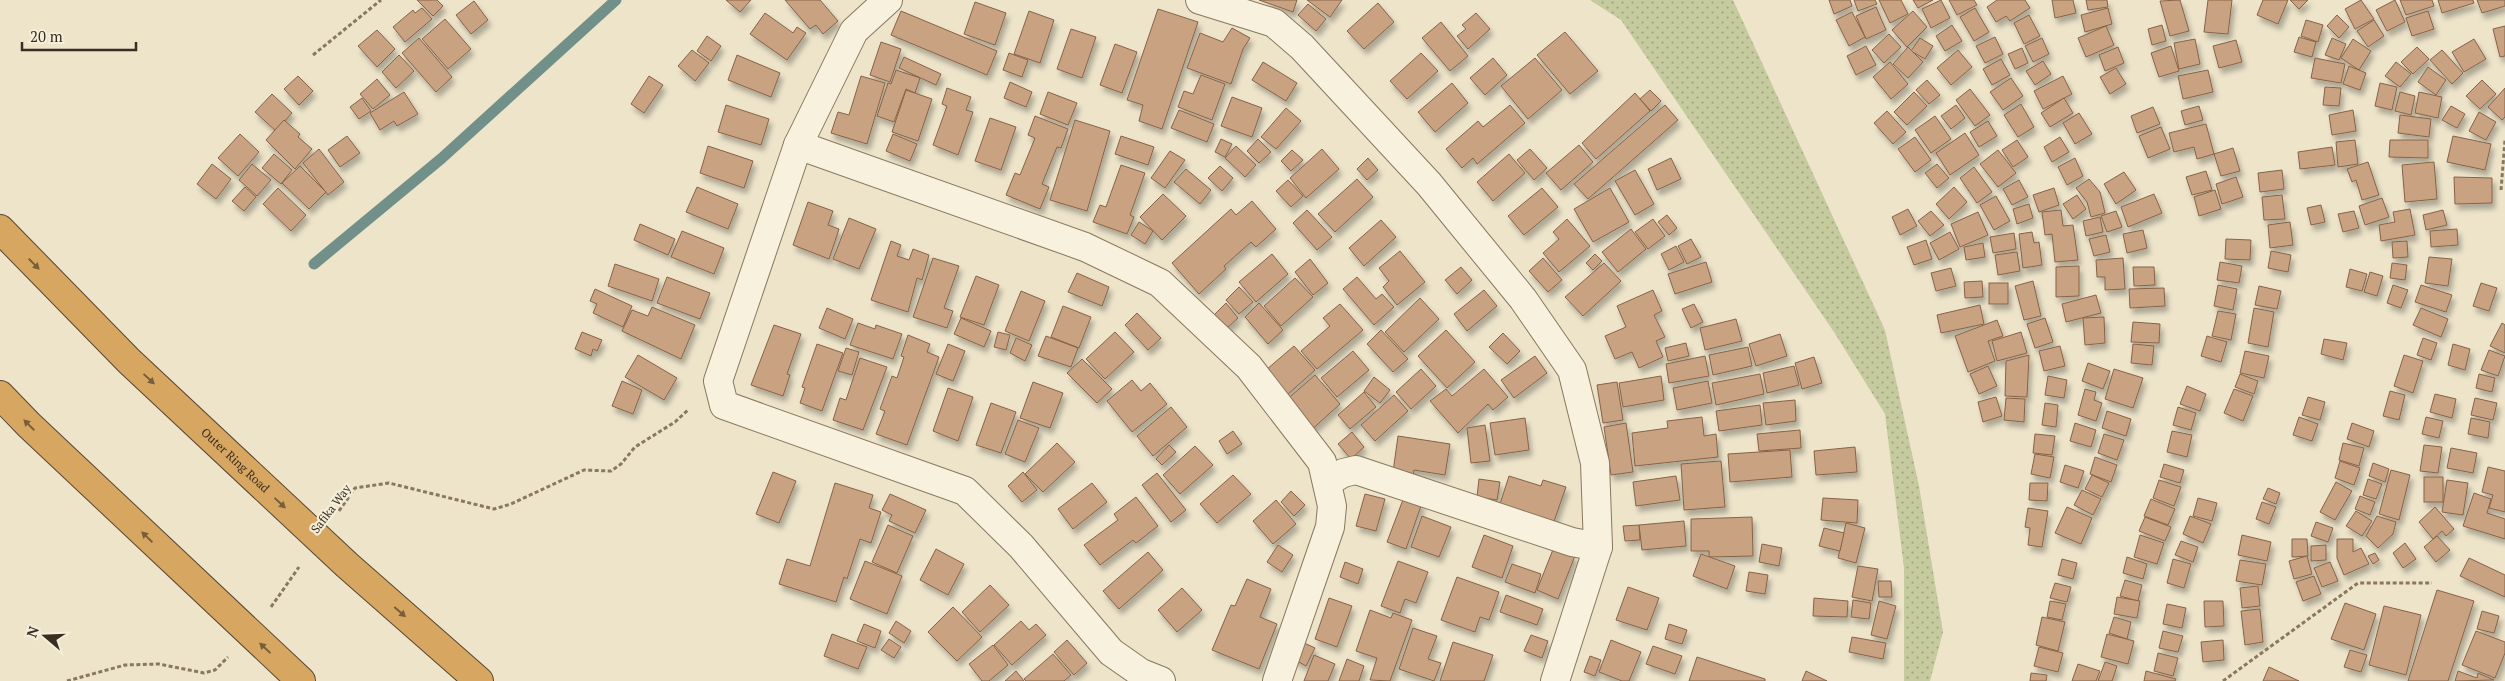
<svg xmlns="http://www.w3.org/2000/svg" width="2505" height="681" font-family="'PT Serif',serif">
<defs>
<pattern id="grass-dots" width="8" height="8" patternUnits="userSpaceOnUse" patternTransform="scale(1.25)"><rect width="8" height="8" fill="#c5cb9e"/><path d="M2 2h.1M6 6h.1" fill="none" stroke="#a1a580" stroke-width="1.8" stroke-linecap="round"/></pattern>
<filter id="shadow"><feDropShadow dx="3" dy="5.5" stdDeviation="2.5" flood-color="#0004"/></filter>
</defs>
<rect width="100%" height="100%" fill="#ede4ca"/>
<polygon fill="url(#grass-dots)" points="1590,0 1733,0 1885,330 1919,486 1943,632 1930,681 1904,681 1904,568 1885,414 1834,332 1621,20"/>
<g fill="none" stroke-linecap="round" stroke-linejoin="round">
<polyline stroke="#719089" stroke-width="11" points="314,264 442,158 616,0"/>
</g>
<g fill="#c9a282" stroke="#876246" filter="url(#shadow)">
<polygon points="417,0 437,0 443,6 433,16"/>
<polygon points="726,0 751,0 740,12"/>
<polygon points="785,0 820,0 838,21 823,34 816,25 810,29"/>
<polygon points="1259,0 1297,0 1293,12"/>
<polygon points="1307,0 1342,0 1330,17"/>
<polygon points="1829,0 1850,0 1852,6 1834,14"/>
<polygon points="1854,0 1875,0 1877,4 1858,11"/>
<polygon points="1879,0 1901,0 1908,14 1890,23"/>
<polygon points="1913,0 1933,0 1918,8"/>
<polygon points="1941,0 1950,18 1931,28 1922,9"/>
<polygon points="1949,0 1974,0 1977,5 1957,15"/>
<polygon points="1997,0 2025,0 2030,8 2010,21 2006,16 1996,22 1987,7"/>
<polygon points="2052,0 2073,0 2076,13 2055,18"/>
<polygon points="2086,0 2107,0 2108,7 2088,10"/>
<polygon points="2180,0 2189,31 2170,36 2160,1"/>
<polygon points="2208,0 2232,0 2228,34 2204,32"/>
<polygon points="2263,0 2288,0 2278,24 2257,15"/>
<polygon points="2290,0 2308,0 2299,9"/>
<polygon points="2361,0 2374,19 2355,29 2345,9"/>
<polygon points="2395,0 2405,22 2387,31 2376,10"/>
<polygon points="2400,0 2432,0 2434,6 2406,15"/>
<polygon points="2438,0 2473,0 2474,3 2442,13"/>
<polygon points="2477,0 2505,0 2505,6 2482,13"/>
<polygon points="474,1 488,20 471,34 456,15"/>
<polygon points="975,2 1006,13 995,45 964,34"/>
<polygon points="1378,3 1394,22 1364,49 1347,31"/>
<polygon points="1308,4 1326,19 1316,31 1298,15"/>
<polygon points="1876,7 1886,30 1866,39 1856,16"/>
<polygon points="422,8 432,19 405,42 393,27 413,10 415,13"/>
<polygon points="1975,8 1989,32 1974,41 1960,17"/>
<polygon points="2108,8 2112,24 2085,32 2081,15"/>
<polygon points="1158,9 1198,22 1162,129 1139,121 1143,105 1127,100"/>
<polygon points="901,11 997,51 987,75 891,35"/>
<polygon points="1029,11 1054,20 1040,63 1014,54"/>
<polygon points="1913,11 1927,27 1907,47 1892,30"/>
<polygon points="2428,11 2434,29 2412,36 2406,18"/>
<polygon points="1852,12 1865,37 1849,46 1836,20"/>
<polygon points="765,13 793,33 797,27 806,33 787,60 750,34"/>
<polygon points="1476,13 1490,29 1468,49 1457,36 1466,29 1462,25"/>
<polygon points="2029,15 2040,36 2024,44 2014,23"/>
<polygon points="2337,15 2349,27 2339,38 2327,26"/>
<polygon points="445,19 471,49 448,69 422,39"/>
<polygon points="2306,20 2323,25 2318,42 2301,36"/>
<polygon points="2374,20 2384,36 2368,47 2357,31"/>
<polygon points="1441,22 1468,56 1450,71 1422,38"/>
<polygon points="1952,25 1962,41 1945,51 1936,36"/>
<polygon points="2162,25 2166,41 2152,45 2148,29"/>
<polygon points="2106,26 2114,45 2086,57 2078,38"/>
<polygon points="2505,26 2505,56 2500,57 2493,29"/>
<polygon points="1232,28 1250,38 1243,49 1231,84 1187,68 1200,33 1223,42"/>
<polygon points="1071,29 1096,37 1082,78 1057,69"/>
<polygon points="377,30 395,49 377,67 358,46"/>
<polygon points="1565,32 1598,71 1570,94 1537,55"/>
<polygon points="1889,34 1901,47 1884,63 1872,50"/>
<polygon points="707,36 721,46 711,61 697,51"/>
<polygon points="1995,37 2003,54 1985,63 1976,46"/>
<polygon points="2299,37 2316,42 2312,57 2294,52"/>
<polygon points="419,38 452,77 436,92 402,53"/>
<polygon points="1920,38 1933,46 1925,59 1911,51"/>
<polygon points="2042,38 2049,54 2033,62 2025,46"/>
<polygon points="2332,38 2346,44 2339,60 2325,55"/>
<polygon points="2195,39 2200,64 2179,69 2174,43"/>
<polygon points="2353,39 2371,51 2359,70 2341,58"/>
<polygon points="2474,39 2486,59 2464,72 2452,52"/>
<polygon points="2236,40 2242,62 2219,68 2213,46"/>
<polygon points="881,42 901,49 890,82 870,75"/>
<polygon points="1115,44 1137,52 1122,93 1100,85"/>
<polygon points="1866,46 1876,65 1856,75 1847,56"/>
<polygon points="2171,46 2179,71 2159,77 2151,53"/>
<polygon points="1908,47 1923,62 1908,78 1893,64"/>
<polygon points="2118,47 2124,63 2105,71 2099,55"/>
<polygon points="2417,47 2429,59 2413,74 2401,62"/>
<polygon points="2022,48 2028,63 2015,69 2008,54"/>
<polygon points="692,50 709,63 695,81 678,66"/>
<polygon points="1958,50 1972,67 1951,85 1937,68"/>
<polygon points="2442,50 2463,73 2452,84 2430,60"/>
<polygon points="1009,53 1028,60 1022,77 1003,70"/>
<polygon points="1421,53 1438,71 1407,99 1390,81"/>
<polygon points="399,55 414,71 396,88 382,72"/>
<polygon points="737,55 780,73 771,97 728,80"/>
<polygon points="904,57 941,74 936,85 899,68"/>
<polygon points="1493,58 1507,75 1485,95 1470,78"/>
<polygon points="1535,58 1562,90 1528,119 1501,86"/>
<polygon points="2315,58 2345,64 2341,83 2311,78"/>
<polygon points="2001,59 2010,75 1992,85 1983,69"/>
<polygon points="2043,61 2051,74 2035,85 2026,71"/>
<polygon points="1263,62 1297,83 1286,101 1252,80"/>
<polygon points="1890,62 1908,84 1891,99 1873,77"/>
<polygon points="2396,62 2411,74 2400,87 2385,76"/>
<polygon points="2349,66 2366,73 2360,90 2343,84"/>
<polygon points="2428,67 2446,80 2436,95 2418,82"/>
<polygon points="2116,68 2126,84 2110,94 2100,77"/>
<polygon points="896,70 920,78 915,93 906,89 894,122 877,116 888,83 891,84"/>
<polygon points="2208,70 2213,92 2183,99 2178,76"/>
<polygon points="1201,75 1225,84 1212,120 1178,107 1184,91 1193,94"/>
<polygon points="298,76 313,91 299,105 284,89"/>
<polygon points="649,76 663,85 644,113 631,104"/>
<polygon points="861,76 885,83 867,144 831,133 838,112 849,115"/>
<polygon points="2063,76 2072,94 2043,109 2034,91"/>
<polygon points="2011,78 2023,96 2003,110 1990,92"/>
<polygon points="377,79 390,95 373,109 360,94"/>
<polygon points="1927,80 1940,95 1929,104 1916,90"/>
<polygon points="2482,80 2496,94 2480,109 2466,96"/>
<polygon points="1010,82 1032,92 1026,107 1004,98"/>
<polygon points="1452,83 1468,103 1435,132 1418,112"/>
<polygon points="2380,83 2397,87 2392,110 2375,106"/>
<polygon points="2325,87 2341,88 2339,106 2323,105"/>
<polygon points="947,88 971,97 966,110 973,112 958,155 933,145 947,106 942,104"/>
<polygon points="2505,88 2505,117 2502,120 2488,107"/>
<polygon points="1970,89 1990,115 1975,126 1956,100"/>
<polygon points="906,90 932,99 918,141 892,132"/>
<polygon points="1650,90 1661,101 1651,111 1640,99"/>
<polygon points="404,92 418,114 397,126 394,121 380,130 370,113"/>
<polygon points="1048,92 1077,103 1068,125 1040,114"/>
<polygon points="1914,92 1927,106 1907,125 1894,112"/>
<polygon points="2400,92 2415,96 2411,115 2395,111"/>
<polygon points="2419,92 2442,97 2438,118 2415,113"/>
<polygon points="1635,93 1650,111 1596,159 1582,143"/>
<polygon points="272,94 292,113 276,131 255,112"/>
<polygon points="1232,97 1262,108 1252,137 1221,126"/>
<polygon points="362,98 371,111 359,119 350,107"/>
<polygon points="2064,98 2073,113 2050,127 2041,113"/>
<polygon points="2021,104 2034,127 2018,137 2004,115"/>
<polygon points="726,105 769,119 761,145 718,132"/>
<polygon points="1510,105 1525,123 1477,164 1473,158 1462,168 1446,149 1478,121 1483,127"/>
<polygon points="1665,105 1678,120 1588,199 1574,184"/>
<polygon points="1956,105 1965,118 1951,129 1941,116"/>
<polygon points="2199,106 2203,120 2185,125 2181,111"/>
<polygon points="2451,106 2465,114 2457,128 2442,120"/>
<polygon points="2153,107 2160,124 2137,133 2131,116"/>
<polygon points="1286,108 1301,121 1276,149 1261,137"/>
<polygon points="1179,110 1214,124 1207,142 1171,128"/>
<polygon points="2353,110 2356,131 2332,135 2329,115"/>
<polygon points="1887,111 1906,132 1893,144 1874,123"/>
<polygon points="2479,112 2496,122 2486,140 2469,131"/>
<polygon points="2079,113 2092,134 2075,144 2063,123"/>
<polygon points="2400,115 2431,119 2429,137 2398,133"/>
<polygon points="1035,116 1068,129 1061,148 1057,147 1042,184 1049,187 1040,209 1006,195 1015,173 1020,175 1035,138 1028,135"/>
<polygon points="1935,116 1951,139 1931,153 1915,130"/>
<polygon points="990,118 1016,127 1001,170 975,161"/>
<polygon points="284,120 300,134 298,137 312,149 295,169 266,140"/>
<polygon points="1075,120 1110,131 1087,211 1050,200"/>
<polygon points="1988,121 1997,136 1979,147 1970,132"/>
<polygon points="2206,124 2214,154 2197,159 2194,147 2174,152 2169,133"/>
<polygon points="2161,127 2170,149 2148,158 2139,136"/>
<polygon points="1965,133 1979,155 1950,175 1936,153"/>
<polygon points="240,134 259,152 238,176 218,158"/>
<polygon points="893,134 917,144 910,161 886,151"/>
<polygon points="347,136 360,153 340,167 328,150"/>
<polygon points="1121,136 1154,147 1148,165 1115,154"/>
<polygon points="2453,136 2491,144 2485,170 2447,162"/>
<polygon points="1915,137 1931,160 1915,172 1898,149"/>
<polygon points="2060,137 2069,152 2052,162 2044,147"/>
<polygon points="1221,139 1232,144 1225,157 1215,152"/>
<polygon points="1258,139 1271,152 1259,163 1247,151"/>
<polygon points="2017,140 2028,157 2013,167 2002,150"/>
<polygon points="2355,140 2358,164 2338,167 2336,142"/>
<polygon points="2390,140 2428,140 2428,158 2389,157"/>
<polygon points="1579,145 1593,162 1561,190 1546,173"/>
<polygon points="708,146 753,161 744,188 700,173"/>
<polygon points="1236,146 1256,165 1245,177 1225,158"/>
<polygon points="2332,147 2335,165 2300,169 2298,152"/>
<polygon points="2233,148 2240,171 2221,176 2214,154"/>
<polygon points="319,149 344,182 328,195 303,163"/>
<polygon points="1322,149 1339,169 1306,198 1290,178"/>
<polygon points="1530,149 1547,168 1534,180 1517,160"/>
<polygon points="1292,150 1303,160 1291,171 1281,161"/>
<polygon points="1998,150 2016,173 1998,187 1980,164"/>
<polygon points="1170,151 1185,160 1165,188 1151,178"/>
<polygon points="274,154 292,170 281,184 262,168"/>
<polygon points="1509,154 1525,173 1493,201 1477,182"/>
<polygon points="1368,158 1378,170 1367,180 1357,169"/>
<polygon points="1671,158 1681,179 1657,190 1648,169"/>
<polygon points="2075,158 2083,176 2067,185 2058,167"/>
<polygon points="2368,162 2379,195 2362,200 2356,180 2352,182 2347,169"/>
<polygon points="2434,162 2437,199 2405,202 2402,165"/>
<polygon points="212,164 231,179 216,199 197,184"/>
<polygon points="252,164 271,180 257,196 239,180"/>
<polygon points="1937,164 1949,178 1937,188 1925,173"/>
<polygon points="1121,165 1145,173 1130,215 1134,217 1127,234 1093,222 1100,205 1106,207"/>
<polygon points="300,166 326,192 309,209 282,183"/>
<polygon points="1220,166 1233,178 1222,191 1208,178"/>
<polygon points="1974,167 1992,192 1977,203 1960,178"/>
<polygon points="1186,169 1211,190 1200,204 1174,182"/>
<polygon points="1635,170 1654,204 1635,215 1615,181"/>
<polygon points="2282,170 2284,189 2260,192 2258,173"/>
<polygon points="2206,171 2212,190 2192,195 2186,177"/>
<polygon points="2124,172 2136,190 2116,204 2104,184"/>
<polygon points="2236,177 2243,197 2222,204 2216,184"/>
<polygon points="2454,177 2492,178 2492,203 2455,204"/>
<polygon points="1357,179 1373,197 1335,232 1318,214"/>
<polygon points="2089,179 2100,192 2105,213 2091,217 2087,202 2076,188"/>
<polygon points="1288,180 1303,196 1291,207 1276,191"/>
<polygon points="2019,180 2028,197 2012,205 2003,189"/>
<polygon points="245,187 256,197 244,211 232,201"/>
<polygon points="697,187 738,204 728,229 686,212"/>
<polygon points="1954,187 1967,202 1949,219 1936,204"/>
<polygon points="278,188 306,215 291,231 263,204"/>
<polygon points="1542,188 1558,207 1524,235 1508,216"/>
<polygon points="1610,188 1629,222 1593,242 1574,209"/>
<polygon points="2054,188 2059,205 2039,212 2033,195"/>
<polygon points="2215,190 2221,209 2199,216 2194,197"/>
<polygon points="1163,194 1186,216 1162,240 1140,217"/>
<polygon points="2154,194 2162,213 2128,227 2121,207"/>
<polygon points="2077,195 2086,209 2073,219 2063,204"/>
<polygon points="2282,195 2285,219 2264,220 2262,197"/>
<polygon points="1996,196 2010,221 1994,230 1980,205"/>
<polygon points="2382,198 2389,217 2365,225 2359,206"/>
<polygon points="1252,201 1276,229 1256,247 1251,242 1224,266 1226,269 1199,294 1172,263 1231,209 1236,215"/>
<polygon points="808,202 833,211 828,225 839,229 829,259 793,245"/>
<polygon points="2029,204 2033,218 2017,224 2013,209"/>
<polygon points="2321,205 2325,222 2311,225 2307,208"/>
<polygon points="1908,209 1917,226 1900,235 1892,217"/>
<polygon points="2410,209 2415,235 2381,241 2379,225 2395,222 2393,212"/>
<polygon points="1307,210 1332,237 1317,250 1293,223"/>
<polygon points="2061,210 2063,226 2073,225 2078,260 2055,262 2052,234 2045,235 2042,212"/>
<polygon points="2443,210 2447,225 2426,230 2423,215"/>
<polygon points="1931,211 1944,225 1930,236 1918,221"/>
<polygon points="2116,211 2122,227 2107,232 2101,216"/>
<polygon points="2354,211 2359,228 2343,232 2338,214"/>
<polygon points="1978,212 1988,235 1960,247 1951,224"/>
<polygon points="1667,215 1677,228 1669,235 1658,222"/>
<polygon points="2100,217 2103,232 2086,236 2083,221"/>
<polygon points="849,218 876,229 859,269 833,259"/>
<polygon points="1567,219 1590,246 1559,272 1543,253 1559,239 1553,232"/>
<polygon points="1653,219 1665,236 1648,249 1635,232"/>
<polygon points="1381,220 1396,237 1364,266 1349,248"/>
<polygon points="1139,222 1153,231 1145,244 1131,235"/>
<polygon points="2290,222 2293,245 2270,248 2268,225"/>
<polygon points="640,224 675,239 668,255 634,240"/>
<polygon points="1631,229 1646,249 1618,272 1602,252"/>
<polygon points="2457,229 2458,245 2431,247 2430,231"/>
<polygon points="2143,230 2147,248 2127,253 2123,234"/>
<polygon points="682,231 724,248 714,274 671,257"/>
<polygon points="1950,232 1959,249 1939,260 1930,243"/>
<polygon points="2032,232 2034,243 2039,242 2042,265 2023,268 2019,234"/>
<polygon points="2014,233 2016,249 1993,253 1990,237"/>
<polygon points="2106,235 2110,252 2094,256 2089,239"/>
<polygon points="1691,239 1701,257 1687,264 1678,246"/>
<polygon points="2226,239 2251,240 2250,260 2225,259"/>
<polygon points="1926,240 1932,259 1914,265 1907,247"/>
<polygon points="891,241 901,245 897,256 909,260 913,249 929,255 922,280 917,278 908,312 871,300"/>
<polygon points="2407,241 2408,257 2393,258 2392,242"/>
<polygon points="1983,243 1985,257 1966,260 1964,247"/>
<polygon points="1676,246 1684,262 1669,270 1661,254"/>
<polygon points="1400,251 1425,282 1397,305 1383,287 1389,281 1379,268"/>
<polygon points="2271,251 2291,255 2288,272 2268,268"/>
<polygon points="2017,252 2020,271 1998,275 1995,255"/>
<polygon points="1272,254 1288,274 1256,302 1239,282"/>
<polygon points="1595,254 1602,261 1593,270 1586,263"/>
<polygon points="2429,257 2452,259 2448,286 2425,283"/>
<polygon points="933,258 959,266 944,308 953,311 947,328 913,317"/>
<polygon points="1543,258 1562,280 1548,292 1529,271"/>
<polygon points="2123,258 2125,289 2105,290 2105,277 2097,277 2096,260"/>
<polygon points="1310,259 1328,283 1313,295 1295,272"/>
<polygon points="1706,262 1712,282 1675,294 1668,274"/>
<polygon points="2220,262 2242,266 2239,283 2217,280"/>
<polygon points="1604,263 1621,281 1583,316 1565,297"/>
<polygon points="2392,263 2407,265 2405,280 2390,278"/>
<polygon points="615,264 659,279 652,301 608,286"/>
<polygon points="2079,266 2079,296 2056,297 2056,267"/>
<polygon points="1461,267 1472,280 1457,294 1445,280"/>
<polygon points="2133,267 2154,267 2155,285 2134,286"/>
<polygon points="1951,268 1956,286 1936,291 1931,273"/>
<polygon points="2350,269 2367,274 2362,291 2346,287"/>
<polygon points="2370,272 2383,276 2377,296 2364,292"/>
<polygon points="1077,273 1109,287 1102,306 1068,292"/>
<polygon points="976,276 999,285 984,325 960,317"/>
<polygon points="667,277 710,293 700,319 657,303"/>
<polygon points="1357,277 1376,299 1382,294 1394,307 1374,325 1343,289"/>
<polygon points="1295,278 1313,297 1281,326 1264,306"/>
<polygon points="1982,281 1983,297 1965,298 1964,282"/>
<polygon points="2033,281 2041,316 2024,320 2015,286"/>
<rect x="1989" y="283" width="19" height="21"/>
<polygon points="2481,283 2497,288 2489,311 2473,306"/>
<polygon points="2218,285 2237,289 2233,310 2214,306"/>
<polygon points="2393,285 2408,290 2401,308 2387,303"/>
<polygon points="2421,285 2452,295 2446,312 2415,302"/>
<polygon points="2259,286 2281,291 2277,309 2255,305"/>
<polygon points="1239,287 1253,302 1239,314 1226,300"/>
<polygon points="2164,288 2165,306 2130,308 2129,289"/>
<polygon points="595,289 632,306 623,327 593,313 597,304 590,301"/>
<polygon points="1484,290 1497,306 1467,331 1454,314"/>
<polygon points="1653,290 1662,311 1654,315 1665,337 1656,341 1663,357 1639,368 1632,352 1615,359 1605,336 1626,327 1617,306"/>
<polygon points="1021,291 1045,301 1029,341 1005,331"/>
<polygon points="2096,295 2101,313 2066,322 2062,304"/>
<polygon points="1420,298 1439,319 1404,352 1385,332"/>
<polygon points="1226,303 1238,318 1227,328 1214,315"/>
<polygon points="1259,303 1283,330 1268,344 1245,317"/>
<polygon points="1340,304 1363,330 1317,369 1301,351 1330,326 1323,318"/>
<polygon points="1694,304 1703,322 1691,328 1682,309"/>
<polygon points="1980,305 1984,324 1941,333 1937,315"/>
<polygon points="1063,306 1091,317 1079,348 1051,337"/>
<polygon points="652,307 695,325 681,359 622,331 632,310 648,316"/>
<polygon points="827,308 853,319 845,339 819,328"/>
<polygon points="2254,308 2274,312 2268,347 2248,343"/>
<polygon points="2421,308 2448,319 2441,337 2413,325"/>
<polygon points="2218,311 2236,314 2231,340 2212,336"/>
<polygon points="1137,313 1161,338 1148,350 1125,325"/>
<polygon points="2104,317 2105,343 2085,345 2083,318"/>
<polygon points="961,318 991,331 984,347 954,334"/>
<polygon points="2045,318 2053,342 2035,348 2027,324"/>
<polygon points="1736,319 1742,341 1705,350 1700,328"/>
<polygon points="1997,320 2003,336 1988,341 1995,361 1968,372 1955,336"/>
<polygon points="2133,322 2160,324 2159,343 2131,342"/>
<polygon points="858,323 875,329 876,325 902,334 893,359 850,345"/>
<polygon points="2502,323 2505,325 2505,353 2490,346"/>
<polygon points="774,325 801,334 787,374 790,375 783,396 751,385"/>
<polygon points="1381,330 1408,359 1393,372 1367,344"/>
<polygon points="1446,330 1475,362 1447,388 1418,356"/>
<polygon points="582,332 602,340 597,351 593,349 591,356 575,349"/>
<polygon points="998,332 1010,335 1006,350 994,347"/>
<polygon points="1115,332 1134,352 1105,379 1086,359"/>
<polygon points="2021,332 2027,353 1997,361 1992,341"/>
<polygon points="1503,333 1520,351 1507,364 1489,347"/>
<polygon points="1780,334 1787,356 1756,366 1749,344"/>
<polygon points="908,335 930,344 927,352 939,357 907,445 876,434 885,411 880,409 892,376 897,378 904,357 901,356"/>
<polygon points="1046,336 1078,348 1071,367 1038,356"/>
<polygon points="2207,336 2227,342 2221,362 2201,356"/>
<polygon points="1016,338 1032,345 1025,361 1010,353"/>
<polygon points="2423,338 2437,343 2431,360 2417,355"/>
<polygon points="2324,339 2347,343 2343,360 2321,354"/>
<polygon points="1686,343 1689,356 1668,361 1665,348"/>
<polygon points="817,344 843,353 822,411 800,403 805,388 802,387"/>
<polygon points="948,344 965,351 953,381 936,374"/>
<polygon points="2133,344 2154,346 2152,365 2131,363"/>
<polygon points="2453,344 2470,349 2465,370 2448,365"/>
<polygon points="1294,346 1315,370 1287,395 1266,370"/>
<polygon points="2060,346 2065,366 2044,371 2039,351"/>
<polygon points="1748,347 1752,366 1713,375 1709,355"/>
<polygon points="846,348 859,352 852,375 838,371"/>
<polygon points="2489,350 2505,356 2498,376 2481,370"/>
<polygon points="1353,351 1369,370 1337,397 1321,378"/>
<polygon points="2245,351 2269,356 2264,378 2240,373"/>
<polygon points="638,355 677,378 664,400 625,377"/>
<polygon points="2029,355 2027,397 2005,396 2006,361"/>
<polygon points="2404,355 2423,361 2413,393 2394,386"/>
<polygon points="1535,356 1547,373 1514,398 1501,380"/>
<polygon points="1705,356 1709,376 1669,383 1666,364"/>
<polygon points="1814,357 1822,383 1802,389 1795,363"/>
<polygon points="860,358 887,367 863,430 833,420 840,398 846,400"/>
<polygon points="1082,359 1112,389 1097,403 1067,373"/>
<polygon points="2088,363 2110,371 2103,389 2082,381"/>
<polygon points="1794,366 1799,385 1767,393 1763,373"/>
<polygon points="1988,366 1997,386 1979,394 1970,374"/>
<polygon points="1421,369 1436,386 1411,409 1396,392"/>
<polygon points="1484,369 1508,397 1493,410 1488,404 1458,433 1430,401 1446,389 1452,396"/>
<polygon points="2114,369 2143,378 2133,408 2105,399"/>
<polygon points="1760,374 1764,394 1716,405 1712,383"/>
<polygon points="2240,374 2258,381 2254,394 2235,387"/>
<polygon points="2479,374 2495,378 2492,392 2476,388"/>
<polygon points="1315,375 1340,404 1309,432 1283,403"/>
<polygon points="1661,376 1664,400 1623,407 1619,383"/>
<polygon points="2048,376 2067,380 2064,398 2045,395"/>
<polygon points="1374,377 1390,390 1380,403 1364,391"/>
<polygon points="1132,380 1141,391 1150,383 1167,404 1132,432 1107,401"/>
<polygon points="622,381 642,390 633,414 612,406"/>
<polygon points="1708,381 1712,403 1677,410 1673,388"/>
<polygon points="1033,382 1063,393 1050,428 1020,418"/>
<polygon points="1617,382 1623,420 1603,423 1597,385"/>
<polygon points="2187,386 2206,394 2200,411 2180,404"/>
<polygon points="948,388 973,397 958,441 933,431"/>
<polygon points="2085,389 2096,392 2094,400 2102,403 2096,421 2078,415"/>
<polygon points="2234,389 2253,396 2243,421 2224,413"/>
<polygon points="2390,391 2405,395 2399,420 2383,416"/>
<polygon points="1364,392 1376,407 1350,429 1338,415"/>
<polygon points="2435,394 2456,399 2452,418 2430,412"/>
<polygon points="1394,395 1408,411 1375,441 1361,425"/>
<polygon points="1996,397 2002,416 1983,422 1978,402"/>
<polygon points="2308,397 2325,402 2320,420 2302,415"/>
<polygon points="2006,398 2025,399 2024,422 2004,420"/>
<polygon points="2475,398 2497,403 2493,420 2471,415"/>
<polygon points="1795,400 1796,421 1766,425 1763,403"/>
<polygon points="991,403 1016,412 1001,453 976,445"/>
<polygon points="2045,403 2058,405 2056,427 2042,425"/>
<polygon points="1760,405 1762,425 1719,431 1716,411"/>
<polygon points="1171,407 1187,427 1153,456 1137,436"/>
<polygon points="2178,407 2196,413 2191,430 2173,425"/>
<polygon points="2107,411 2131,419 2126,436 2102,428"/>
<polygon points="1702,417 1704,436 1716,434 1718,457 1635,466 1632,433 1668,428 1667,421"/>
<polygon points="2299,417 2318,424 2312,441 2293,435"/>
<polygon points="2426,417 2443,421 2439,438 2422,434"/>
<polygon points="1525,418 1529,450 1495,455 1490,423"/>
<polygon points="2471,418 2490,422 2488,438 2468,434"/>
<polygon points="1018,420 1039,428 1025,462 1005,454"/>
<polygon points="1626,423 1633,472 1611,475 1604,427"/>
<polygon points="2075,423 2096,430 2091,447 2070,441"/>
<polygon points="2352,423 2374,431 2369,447 2347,439"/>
<polygon points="1485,425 1490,461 1471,463 1467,428"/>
<polygon points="1800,430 1801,448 1759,451 1757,434"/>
<polygon points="1233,431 1242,444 1227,454 1219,441"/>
<polygon points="2172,431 2192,435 2187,457 2167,452"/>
<polygon points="1352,432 1364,447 1351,459 1338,444"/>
<polygon points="2035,434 2055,436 2052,455 2033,453"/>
<polygon points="2104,434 2124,440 2117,460 2098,453"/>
<polygon points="1398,436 1450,444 1445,475 1414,470 1413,476 1393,472"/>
<polygon points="1057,443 1075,462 1043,492 1025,474"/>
<polygon points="2343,443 2364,448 2359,466 2339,460"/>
<polygon points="1169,445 1176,452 1162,465 1156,459"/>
<polygon points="2424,445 2442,447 2438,473 2420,471"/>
<polygon points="1195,446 1213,465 1180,494 1163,475"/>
<polygon points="1855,447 1857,472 1816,475 1814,451"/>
<polygon points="2451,448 2477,453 2473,473 2447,468"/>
<polygon points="1790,450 1792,477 1730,482 1728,454"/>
<polygon points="2035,454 2054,457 2050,478 2031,474"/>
<polygon points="2095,457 2117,465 2111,482 2090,474"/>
<polygon points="1721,461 1725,507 1684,510 1681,464"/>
<polygon points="2340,461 2360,468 2354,485 2335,478"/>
<polygon points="2373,463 2389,469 2385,482 2369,476"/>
<polygon points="2164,464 2184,470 2180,483 2160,477"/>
<polygon points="2065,465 2084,471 2078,488 2060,482"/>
<polygon points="2488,467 2505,471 2505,512 2489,508 2493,495 2482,492"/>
<polygon points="2391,470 2410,475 2399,520 2379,514"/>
<polygon points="773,472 796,481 779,523 756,514"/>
<polygon points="1023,472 1037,490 1022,502 1008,486"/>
<polygon points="1157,473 1186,510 1171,522 1142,485"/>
<polygon points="1233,475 1251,494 1217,523 1200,504"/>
<polygon points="2092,475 2109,483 2102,497 2085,489"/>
<polygon points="1509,476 1541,486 1543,480 1566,487 1551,530 1500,504"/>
<polygon points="1676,476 1680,500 1636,506 1633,482"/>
<rect x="2424" y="477" width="19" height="25"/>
<polygon points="1479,479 1500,482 1497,500 1477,497"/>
<polygon points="2368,479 2382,484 2376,499 2363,495"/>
<polygon points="2159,480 2181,487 2174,506 2153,498"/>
<polygon points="2447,480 2468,483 2463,515 2442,512"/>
<polygon points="2336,482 2352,491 2335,520 2320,512"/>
<polygon points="835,483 873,495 869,508 881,512 871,543 860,539 847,579 844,577 836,602 779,584 787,559 810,566"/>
<polygon points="1092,483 1107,502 1073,529 1058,509"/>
<polygon points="2030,483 2048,483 2047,501 2029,500"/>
<polygon points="2268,488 2280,493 2276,504 2263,499"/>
<polygon points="2082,490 2101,499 2093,515 2074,505"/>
<polygon points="1291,491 1305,505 1294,516 1281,502"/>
<polygon points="2474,493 2491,499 2487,513 2505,519 2505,539 2463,526"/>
<polygon points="890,494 926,510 915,533 889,521 892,515 882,510"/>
<polygon points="1365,494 1385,499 1376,531 1356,526"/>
<polygon points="2360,496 2375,502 2370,515 2355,509"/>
<polygon points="1136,497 1158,526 1136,543 1133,540 1100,565 1084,545 1118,520 1114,514"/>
<polygon points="1404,497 1422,503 1406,549 1387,542"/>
<polygon points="1823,498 1858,500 1857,523 1821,520"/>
<polygon points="2198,498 2217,503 2212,521 2193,516"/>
<polygon points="2151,499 2175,509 2168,525 2144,516"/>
<polygon points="1276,500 1296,524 1273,544 1253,521"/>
<polygon points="2262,502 2276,507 2269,524 2256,519"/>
<polygon points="2067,507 2092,518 2081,544 2055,533"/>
<polygon points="2435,507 2454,529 2446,536 2442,531 2433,539 2419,522"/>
<polygon points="2028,508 2048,511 2042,547 2028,545 2030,528 2025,527"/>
<polygon points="2356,511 2372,521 2362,536 2346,526"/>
<polygon points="1422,516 1451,527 1439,557 1411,547"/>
<polygon points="2190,516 2211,524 2203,543 2183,534"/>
<polygon points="2377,516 2396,522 2393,534 2378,548 2366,536"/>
<polygon points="1752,517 1753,556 1709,557 1709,551 1691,551 1691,519"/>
<polygon points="2145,517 2171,527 2165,541 2139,531"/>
<polygon points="1684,521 1686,546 1642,550 1639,525"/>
<polygon points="2316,522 2333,528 2328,542 2311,536"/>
<polygon points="1846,523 1865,528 1856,563 1838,558"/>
<polygon points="888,525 913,536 897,573 872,562"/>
<polygon points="1639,525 1640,540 1625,541 1623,526"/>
<polygon points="1824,528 1844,533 1840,551 1819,546"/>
<polygon points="1484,535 1513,546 1502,578 1472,567"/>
<polygon points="2140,535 2164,543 2157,564 2134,557"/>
<polygon points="2242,535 2271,542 2267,561 2238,555"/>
<polygon points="2437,536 2450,550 2436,562 2424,547"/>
<polygon points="2292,539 2307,539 2308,556 2292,557"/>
<polygon points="2337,539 2353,539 2353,552 2361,548 2369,564 2344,575 2337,558"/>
<polygon points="2181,541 2198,547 2193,562 2175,555"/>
<polygon points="2405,543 2416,559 2403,568 2393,553"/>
<polygon points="1762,544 1782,548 1779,566 1759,562"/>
<polygon points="1278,545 1293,555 1282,572 1267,562"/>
<polygon points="2326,545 2326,560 2311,561 2311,546"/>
<polygon points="1554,547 1575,556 1558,599 1537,590"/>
<polygon points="936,549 964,564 948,595 920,580"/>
<polygon points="1148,552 1163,570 1119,609 1103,591"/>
<polygon points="2375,553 2379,560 2373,564 2368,556"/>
<polygon points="1701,554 1735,566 1727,589 1693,576"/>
<polygon points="2307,556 2312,574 2294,579 2289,561"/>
<polygon points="2127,557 2147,564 2143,579 2123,573"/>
<polygon points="2469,558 2505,575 2505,597 2460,576"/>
<polygon points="2062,559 2077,563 2073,579 2058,575"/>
<polygon points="2173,559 2191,564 2184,588 2167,583"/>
<polygon points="2240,560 2266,564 2262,585 2236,581"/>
<polygon points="865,561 902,576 887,614 850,599"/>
<polygon points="1398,561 1428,572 1416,603 1405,599 1400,613 1381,606"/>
<polygon points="1345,562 1363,569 1358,584 1340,577"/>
<polygon points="2330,562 2338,581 2322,587 2314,568"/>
<polygon points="1512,564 1541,574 1535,593 1505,582"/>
<polygon points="1858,566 1878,569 1872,601 1852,597"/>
<polygon points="1749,572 1768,575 1765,594 1746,591"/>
<polygon points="2314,576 2321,594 2303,601 2296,582"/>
<polygon points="1457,577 1499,592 1489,620 1480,617 1475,632 1441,620"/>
<polygon points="1247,579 1271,589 1260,617 1277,624 1259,669 1212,650 1231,605 1235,606"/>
<polygon points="2125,580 2142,585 2138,601 2120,596"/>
<polygon points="1878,581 1891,581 1892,597 1879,597"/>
<polygon points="2055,583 2071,587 2067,602 2050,598"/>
<polygon points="990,585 1009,605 980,632 962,612"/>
<polygon points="2258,586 2260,606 2242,608 2240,588"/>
<polygon points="1628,587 1659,598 1647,630 1616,620"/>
<polygon points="1182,588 1202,610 1177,632 1158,610"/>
<polygon points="2437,590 2474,601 2448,681 2408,681"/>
<polygon points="1506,595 1543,609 1537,625 1500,612"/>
<polygon points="2117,597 2140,601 2137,618 2114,614"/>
<polygon points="1329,598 1352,606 1337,647 1315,639"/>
<polygon points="1814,598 1848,601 1847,617 1813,616"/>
<polygon points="1853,600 1871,603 1869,619 1851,617"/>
<polygon points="1879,601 1896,606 1887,639 1871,635"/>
<polygon points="2050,601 2066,604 2062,620 2047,617"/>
<polygon points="2204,601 2223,601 2224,626 2205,627"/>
<polygon points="2345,603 2376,614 2364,650 2331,639"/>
<polygon points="2167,604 2186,608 2182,628 2163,624"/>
<polygon points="2384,606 2421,615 2406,675 2369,665"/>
<polygon points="953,607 982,637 957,661 928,632"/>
<polygon points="2260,609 2263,642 2245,645 2241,611"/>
<polygon points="1370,610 1391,618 1393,613 1412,620 1390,681 1370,680 1377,658 1356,651"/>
<polygon points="2482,611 2499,616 2494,633 2477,629"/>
<polygon points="2042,617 2065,622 2058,651 2036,645"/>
<polygon points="2114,617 2131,622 2127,639 2109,633"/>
<polygon points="896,621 911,631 904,643 889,633"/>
<polygon points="1021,621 1029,630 1036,624 1046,635 1012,665 994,645"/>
<polygon points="864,624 881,631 875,648 857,641"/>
<polygon points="1669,624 1687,630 1682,644 1665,639"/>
<polygon points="1413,628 1437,636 1428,659 1441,663 1434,681 1399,669"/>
<polygon points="2163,631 2183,636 2178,652 2159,648"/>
<polygon points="2476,631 2505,642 2505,653 2495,678 2462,665"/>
<polygon points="832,634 867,647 858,669 824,656"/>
<polygon points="2107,634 2134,641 2128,664 2101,657"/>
<polygon points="1531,635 1548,641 1542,658 1524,651"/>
<polygon points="1852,637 1886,643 1883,659 1849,652"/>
<polygon points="889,639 901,647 894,658 881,650"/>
<polygon points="1067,640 1087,663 1074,675 1054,652"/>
<polygon points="1611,640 1641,652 1629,681 1622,681 1599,672"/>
<polygon points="2223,640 2224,660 2203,662 2201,642"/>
<polygon points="1300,641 1315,648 1306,666 1292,658"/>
<polygon points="1453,642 1493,655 1484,681 1440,681"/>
<polygon points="993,645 1008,665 989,681 982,681 969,664"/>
<polygon points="1653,646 1682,656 1675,674 1646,664"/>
<polygon points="2039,647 2063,653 2058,672 2034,666"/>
<polygon points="2350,650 2367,655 2361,672 2344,667"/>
<polygon points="2158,653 2178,658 2173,676 2154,671"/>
<polygon points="1053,654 1071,675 1064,681 1026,681 1024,679"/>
<polygon points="1314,655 1335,664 1328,681 1304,681"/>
<polygon points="1590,656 1601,660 1595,676 1584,672"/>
<polygon points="1697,657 1765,679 1765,681 1689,681"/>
<polygon points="1347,659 1364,666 1359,681 1339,681"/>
<polygon points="2105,662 2117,666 2112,681 2098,681"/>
<polygon points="2078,664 2100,671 2096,681 2072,681"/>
<polygon points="2269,667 2299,681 2263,681"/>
<polygon points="1016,671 1024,681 1005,681"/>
<polygon points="1806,671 1827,681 1802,681"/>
<polygon points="2146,671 2176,679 2175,681 2144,681"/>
<polygon points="2458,671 2477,678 2478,673 2494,680 2455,681"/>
<polygon points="2031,673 2047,675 2046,681 2030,681"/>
</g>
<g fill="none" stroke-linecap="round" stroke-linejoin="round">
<g stroke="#89775f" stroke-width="30">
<g id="minor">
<polyline points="888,0 854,31 798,145 718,381 724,405 965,491 1021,546 1111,652 1141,673 1161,681"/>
<polyline points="1200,0 1274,23 1302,47 1429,184 1523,299 1572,370 1595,463 1598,547 1555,681"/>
<polyline points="798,145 1085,247 1160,283 1249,367 1322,462 1332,506 1330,527 1277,681"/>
<polyline points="1328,482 1343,473 1356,470 1572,542 1598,547"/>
</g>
</g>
<g stroke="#574533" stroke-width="30">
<g id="highway">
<path id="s1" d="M 0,229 L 129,361 L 347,565 L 479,681"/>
<polyline points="0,395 29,425 301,681"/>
</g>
</g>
<g stroke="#89775f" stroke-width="3" stroke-dasharray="4 2.5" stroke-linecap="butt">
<polyline points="313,55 381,0"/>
<polyline points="2501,190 2505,140"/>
<polyline points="339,511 355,488 389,483 494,509 511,504 584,470 611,471 621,464 635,447 675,422 689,409"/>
<polyline points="271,607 299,567"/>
<polyline points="67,681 125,665 159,664 204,673 215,670 228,657"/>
<polyline points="2223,681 2358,583 2432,583"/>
</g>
<use href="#minor" stroke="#f8f1dd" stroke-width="28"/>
<use href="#highway" stroke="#d7a661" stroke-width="28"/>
</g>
<defs><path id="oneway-solid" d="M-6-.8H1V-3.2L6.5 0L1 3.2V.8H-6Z" transform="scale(1.25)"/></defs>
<g fill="#795e3b">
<use href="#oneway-solid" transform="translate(34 264) rotate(45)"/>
<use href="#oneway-solid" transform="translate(149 379) rotate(43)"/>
<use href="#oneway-solid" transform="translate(29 425) rotate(-135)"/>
<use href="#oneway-solid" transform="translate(280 503) rotate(43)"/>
<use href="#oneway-solid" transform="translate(147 537) rotate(-136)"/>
<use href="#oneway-solid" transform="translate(400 612) rotate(41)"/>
<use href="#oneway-solid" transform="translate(265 648) rotate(-137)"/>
</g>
<g text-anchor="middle" stroke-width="4.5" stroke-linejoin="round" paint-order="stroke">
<g font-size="12" fill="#3a2e22" stroke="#f5eed9">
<text dy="4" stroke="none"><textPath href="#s1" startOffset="330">Outer Ring Road</textPath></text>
<text transform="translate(331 509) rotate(-53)" y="4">Safika Way</text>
</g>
</g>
<g transform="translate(45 636) rotate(289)" stroke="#f5eed9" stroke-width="4" paint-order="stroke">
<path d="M0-4L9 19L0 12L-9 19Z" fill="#3a2e22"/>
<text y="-8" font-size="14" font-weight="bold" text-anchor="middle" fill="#3a2e22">N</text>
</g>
<path d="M22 42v8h114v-8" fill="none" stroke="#3a2e22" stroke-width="2.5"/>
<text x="30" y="42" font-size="15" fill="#3a2e22" stroke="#f5eed9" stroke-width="4" paint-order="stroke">20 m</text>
</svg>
